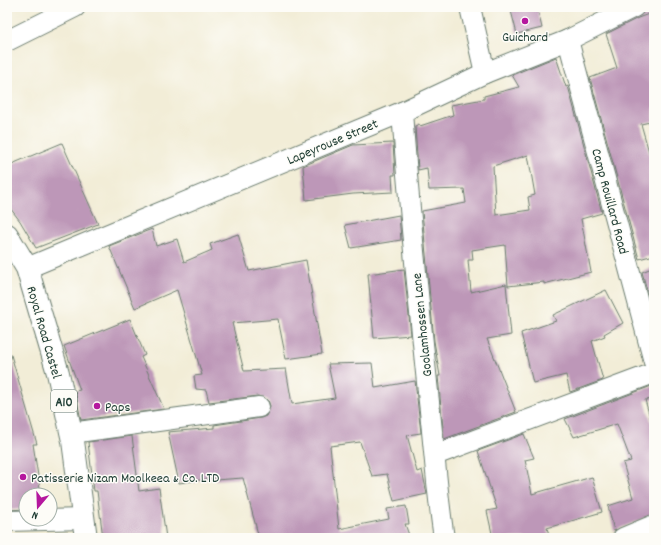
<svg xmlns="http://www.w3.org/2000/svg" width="661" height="545" font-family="Dekko,sans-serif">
<rect width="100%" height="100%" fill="#fdfcf7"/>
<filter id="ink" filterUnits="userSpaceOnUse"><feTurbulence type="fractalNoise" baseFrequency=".025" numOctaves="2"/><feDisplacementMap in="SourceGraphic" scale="8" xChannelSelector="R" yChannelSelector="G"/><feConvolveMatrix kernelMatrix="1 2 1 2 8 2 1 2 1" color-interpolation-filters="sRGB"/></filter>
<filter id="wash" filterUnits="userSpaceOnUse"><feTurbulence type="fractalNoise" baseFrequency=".012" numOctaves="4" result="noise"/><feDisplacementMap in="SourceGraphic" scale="16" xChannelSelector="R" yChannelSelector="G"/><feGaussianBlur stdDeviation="0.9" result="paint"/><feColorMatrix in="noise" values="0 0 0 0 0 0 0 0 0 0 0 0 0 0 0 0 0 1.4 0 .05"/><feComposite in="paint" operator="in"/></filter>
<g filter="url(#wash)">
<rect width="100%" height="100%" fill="#f2edd7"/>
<g id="blocks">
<g fill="#bd97b8" fill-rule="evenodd">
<polygon points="510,7 537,7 542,28 517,34"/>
<polygon points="654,12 654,121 641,124 651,159 654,158 654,255 639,259 590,78 617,68 606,34 638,18"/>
<path d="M 556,57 L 566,87 L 568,86 L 602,213 L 581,219 L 591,272 L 544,284 L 544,282 L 508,286 L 505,245 L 472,250 L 473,260 L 468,260 L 471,292 L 506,284 L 511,335 L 487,339 L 516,412 L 444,439 L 438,376 L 440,376 L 434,341 L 422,211 L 466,203 L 464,189 L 429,190 L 427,168 L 418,170 L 415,126 L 419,124 L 420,126 L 453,115 L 451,105 L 484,99 L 484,96 L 519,87 L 512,75 ZM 528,155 L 535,195 L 528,197 L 530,210 L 496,215 L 493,166 Z"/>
<polygon points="62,143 98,224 36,248 20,221 7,204 7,166"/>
<polygon points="393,143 395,175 392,175 393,192 353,194 306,200 303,166 353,145"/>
<polygon points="399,215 401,240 351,248 345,225"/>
<polygon points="152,229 156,246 177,239 184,262 212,250 210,244 238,234 249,271 306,260 322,354 286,359 278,319 232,323 244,371 286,369 292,404 335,398 328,364 372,363 375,388 415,381 421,433 407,435 417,472 422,470 427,494 394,501 387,474 372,476 360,442 330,446 339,529 389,519 387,509 406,506 409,524 405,524 410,538 259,538 243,478 215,480 215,478 179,483 168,432 214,428 214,425 261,418 266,416 270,406 268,400 258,396 209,402 206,390 196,389 194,376 202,375 177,290 135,308 109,246"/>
<polygon points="654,267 654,316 642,272"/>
<polygon points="404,269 411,335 374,338 368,274"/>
<polygon points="606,290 623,323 604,334 605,336 592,341 603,380 570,392 566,375 533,383 521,333 556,321 553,315"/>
<polygon points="130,319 145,355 141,357 164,409 81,420 75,391 80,390 64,346"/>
<polygon points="11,355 37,444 33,444 41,495 26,495 26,509 7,510 7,356"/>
<polygon points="654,385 654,399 645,400 654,431 654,514 614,531 608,506 633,498 623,463 631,461 617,424 574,437 565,419"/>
<polygon points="524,434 534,458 525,460 532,494 592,477 602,512 547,528 550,538 493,538 487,511 497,509 478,451"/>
<polygon points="132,436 139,491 159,488 166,538 103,538 97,491 94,491 88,442"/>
</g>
</g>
</g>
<g filter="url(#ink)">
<use href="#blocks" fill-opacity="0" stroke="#697b6d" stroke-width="1"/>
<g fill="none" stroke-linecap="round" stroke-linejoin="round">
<g stroke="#697b6d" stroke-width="22">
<g id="minor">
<polyline points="470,7 485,73"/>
<polyline points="568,40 654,362"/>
<polyline points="7,41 75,7"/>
<path d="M 402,112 C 409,209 419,305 429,402 C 434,447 437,493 444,538"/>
<polyline points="27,268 402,112 485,73 568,40 634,7"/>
<polyline points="71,433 259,407"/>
<polyline points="435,455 654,373"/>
<polyline points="7,521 83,519"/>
<polyline points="623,538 654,525"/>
</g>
</g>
<g stroke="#697b6d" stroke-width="24">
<polyline id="major" points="7,235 27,268 58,373 73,441 86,538"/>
</g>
<use href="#minor" stroke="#fff" stroke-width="20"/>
<use href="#major" stroke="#fff" stroke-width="22"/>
</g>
</g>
<g fill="#b5179e" stroke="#fdfcf7" stroke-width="1.5">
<circle cx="525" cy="21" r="4"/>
<circle cx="97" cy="406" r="4"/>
<circle cx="23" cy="477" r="4"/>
</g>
<g text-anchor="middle" stroke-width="3" stroke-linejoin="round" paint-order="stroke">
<rect fill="#fdfcf7" stroke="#62766e" stroke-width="1" x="51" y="390" width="26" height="22" rx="3"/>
<g font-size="13" font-weight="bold" fill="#1f3d34">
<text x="64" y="406">A10</text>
</g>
<g font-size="14" fill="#1f3d34" stroke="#fdfcf7" text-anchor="start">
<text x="525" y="41" text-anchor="middle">Guichard</text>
<text x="105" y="411">Paps</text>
<text x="31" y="482">Patisserie Nizam Moolkeea &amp; Co. LTD</text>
</g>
<g font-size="14" fill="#1f3d34" stroke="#fdfcf7">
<text transform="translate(332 141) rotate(-23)" y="5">Lapeyrouse Street</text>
<text transform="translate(611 201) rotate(75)" y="5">Camp Rouillard Road</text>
<text transform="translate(421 325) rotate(-96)" y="5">Goolamhossen Lane</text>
<text transform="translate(45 332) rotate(74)" y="5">Royal Road Castel</text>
</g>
</g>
<rect width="661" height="545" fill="none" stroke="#fdfcf7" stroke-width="24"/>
<g transform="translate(38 507) rotate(199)"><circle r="19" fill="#fdfcf7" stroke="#a4b0a9"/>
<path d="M0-3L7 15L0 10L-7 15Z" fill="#b5179e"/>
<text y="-6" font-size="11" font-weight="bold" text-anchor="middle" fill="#1f3d34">N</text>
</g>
</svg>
